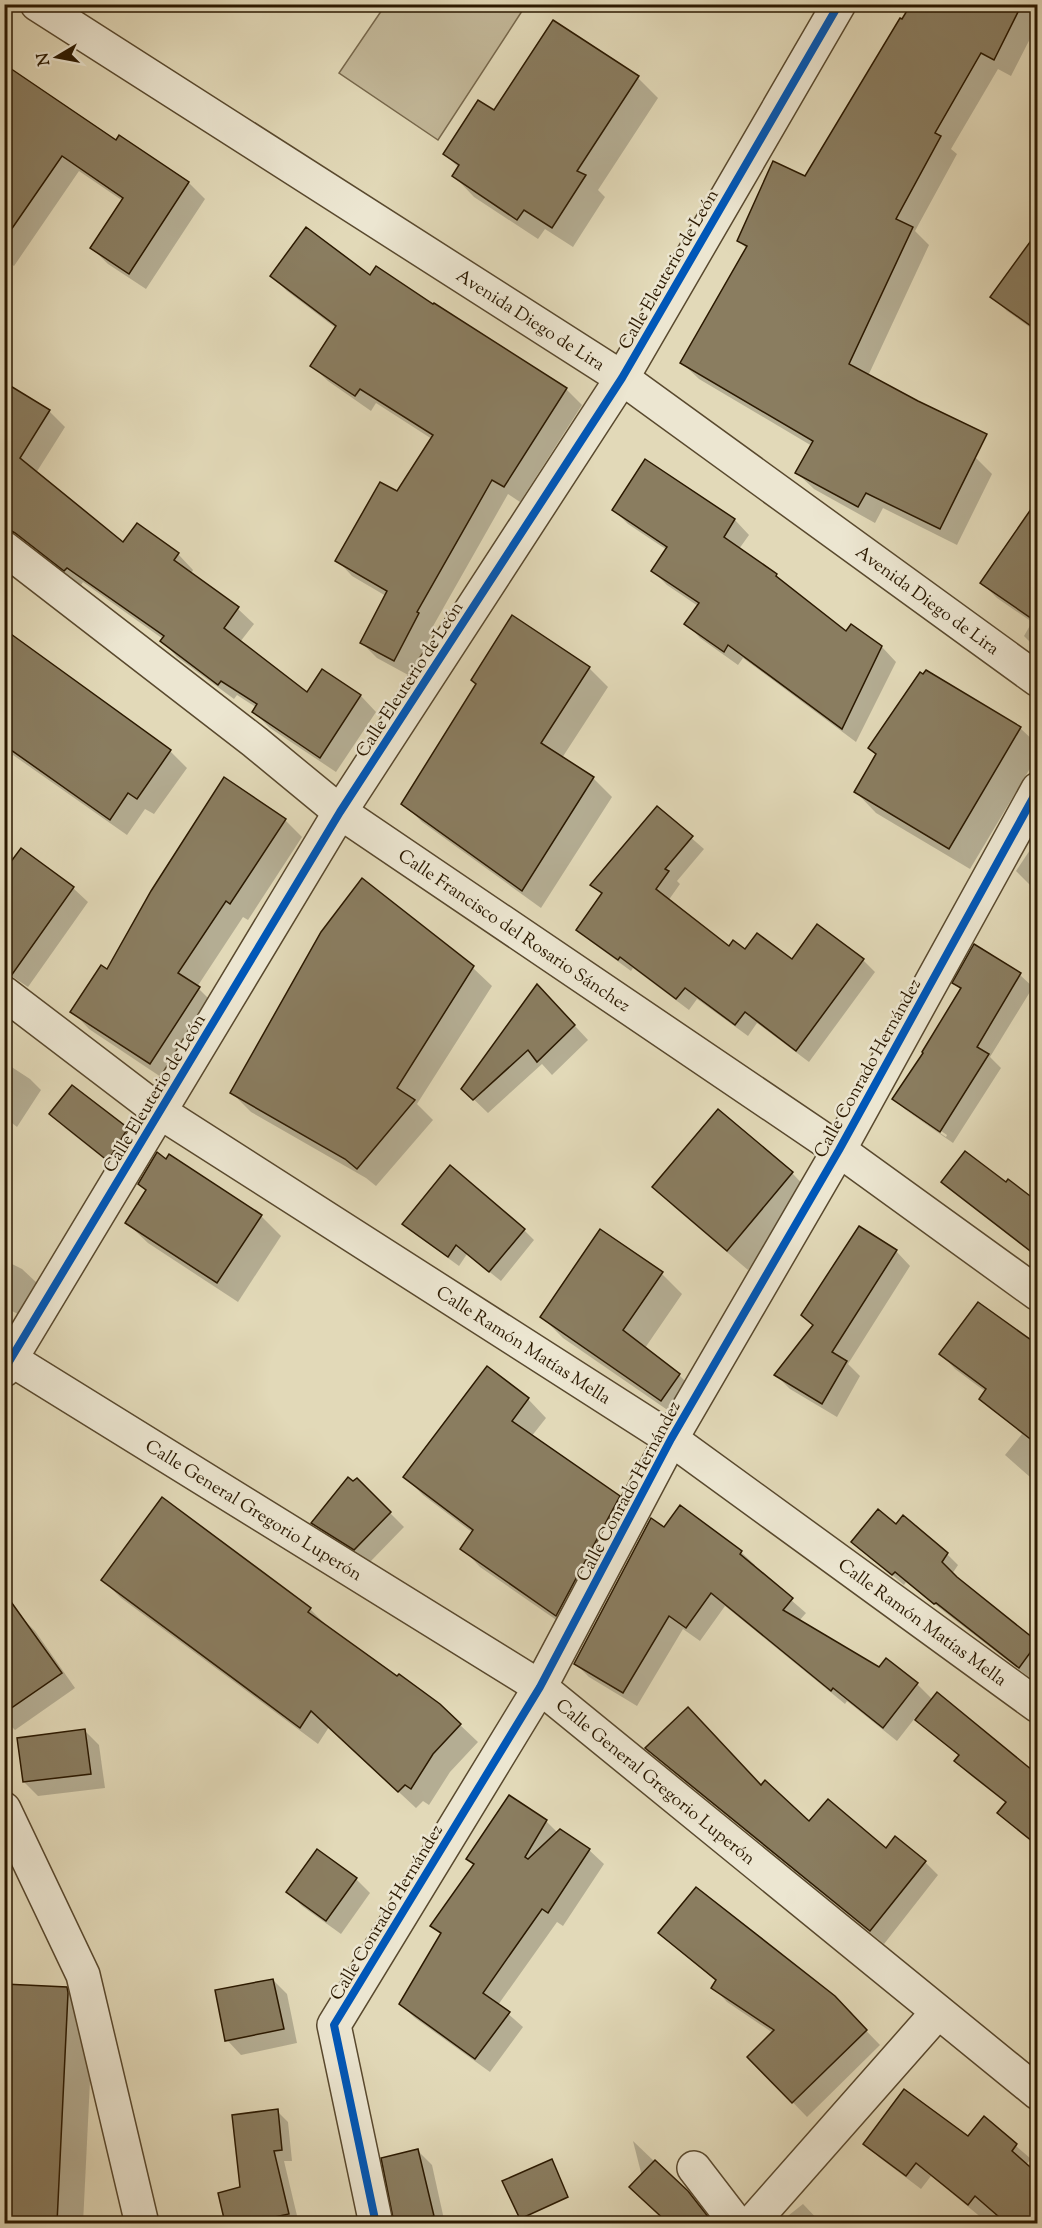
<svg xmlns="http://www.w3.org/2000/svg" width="1042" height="2228" font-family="'Sorts Mill Goudy',serif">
<rect width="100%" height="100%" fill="#e2d9b8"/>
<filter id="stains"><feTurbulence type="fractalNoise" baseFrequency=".00333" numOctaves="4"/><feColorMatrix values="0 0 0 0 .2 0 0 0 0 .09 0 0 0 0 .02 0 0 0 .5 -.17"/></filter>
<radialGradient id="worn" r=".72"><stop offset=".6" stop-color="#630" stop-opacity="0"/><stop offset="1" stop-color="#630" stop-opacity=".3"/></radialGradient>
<polygon fill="#c3b899" stroke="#77684c" stroke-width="1.5" points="386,4 526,5 438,140 339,73"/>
<g fill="#0003" fill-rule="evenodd">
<polygon points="913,4 1038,4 1038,23 1011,76 998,69 951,149 957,154 915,231 929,245 868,376 975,457 992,474 957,545 883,508 875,523 814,489 797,473 812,446 699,379 682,363 747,249 738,240 806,178"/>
<polygon points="4,66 116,142 119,137 189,183 205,199 146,289 108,264 92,248 123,201 79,171 14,266 4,259"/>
<polygon points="638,78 658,98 598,190 605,197 573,247 545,229 538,239 474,197 454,176 459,168 445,154 495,113"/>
<polygon points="1038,241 1038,333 1007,311 992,297"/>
<polygon points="272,276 371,277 433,306 566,389 582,405 520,502 508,494 432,628 434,630 410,676 377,658 362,643 386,596 352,576 337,560 397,493 432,439 376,403 371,411 328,381 312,366 337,329 287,291"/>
<polygon points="4,384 49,411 65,427 36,473 124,544 178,554 193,570 191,574 238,609 254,624 240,642 307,695 323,671 361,696 376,712 336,772 270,728 254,712 257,708 237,695 234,699 177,657 162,641 163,639 83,582 81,585 43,557 28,541"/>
<polygon points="645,461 735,520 749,535 739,549 776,575 790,589 846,633 851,626 882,647 896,662 856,742 743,658 738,665 700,638 686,623 698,606 667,585 653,571 667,550 628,524 614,510"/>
<polygon points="1038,502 1038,650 1024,636 1032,622 997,598 982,583"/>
<polygon points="4,630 170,751 187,768 154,814 145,809 127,835 13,755 7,764 4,763"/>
<polygon points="589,668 608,687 562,758 593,778 612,797 541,908 422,822 403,803 478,685"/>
<polygon points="926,672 1020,728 1038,745 1038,755 970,869 876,813 856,792"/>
<polygon points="657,808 704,849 677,881 680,884 668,901 729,948 792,961 863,960 875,972 809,1062 757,1023 748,1036 697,999 689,1010 633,968 631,971 590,941 578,929 602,895 592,885"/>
<polygon points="285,820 302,837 248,920 243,917 197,987 216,1006 167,1081 89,1029 72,1011 107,971"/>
<polygon points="1038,838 1038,893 1016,871"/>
<polygon points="21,850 73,888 88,902 28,987 4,971 4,858 12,864"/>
<path d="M 974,946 L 1020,975 L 1033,987 L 990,1057 L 1001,1068 L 953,1143 L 907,1111 L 894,1099 L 925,1053 L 961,990 L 954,983 ZM 906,1107 L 947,1135 L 946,1137 L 906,1110 Z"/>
<polygon points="473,968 492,986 417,1104 433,1120 376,1186 366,1178 251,1112 232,1093"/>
<polygon points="551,1000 588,1040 552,1075 542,1064 488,1113 463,1089"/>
<polygon points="4,1062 30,1079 41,1090 17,1127 12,1123 4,1131"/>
<polygon points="718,1111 792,1173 812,1194 748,1270 674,1207 654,1186"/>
<polygon points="51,1114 127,1130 141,1144 123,1174 65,1128"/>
<polygon points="943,1182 1006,1184 1029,1197 1030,1195 1038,1201 1038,1257"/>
<polygon points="261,1216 281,1236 238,1302 148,1243 127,1223"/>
<polygon points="404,1224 524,1230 534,1240 501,1281 467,1254 459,1266 415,1234"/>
<polygon points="896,1251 910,1266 848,1364 860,1376 837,1417 790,1389 776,1375"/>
<polygon points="4,1260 22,1269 37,1283 20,1315 4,1307"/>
<polygon points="662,1274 682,1294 645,1348 679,1375 699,1395 682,1420 563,1338 542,1317"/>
<polygon points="1038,1351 1038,1484 1005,1455 1022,1434 981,1399 986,1392 955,1369 941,1354"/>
<polygon points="487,1368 528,1399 546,1418 531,1437 619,1497 637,1516 575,1633 480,1567 462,1548 473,1533 423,1495 405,1477"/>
<polygon points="357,1480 404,1527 369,1563 327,1537 313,1523"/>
<polygon points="664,1529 741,1552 755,1565 753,1567 806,1613 799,1621 879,1669 886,1660 917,1684 933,1700 1033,1772 1038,1772 1038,1846 999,1813 1007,1804 969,1774 956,1761 960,1756 930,1733 915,1718 897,1741 847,1701 845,1704 725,1606 700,1641 683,1629 637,1706 589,1677 575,1663"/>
<polygon points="853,1542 947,1554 958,1565 952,1574 1038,1644 1038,1669 1030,1678 906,1582 904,1585"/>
<polygon points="103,1580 310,1609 327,1626 439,1705 478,1742 450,1772 429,1805 423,1801 416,1808 329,1727 318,1744 121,1598"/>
<polygon points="21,1617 35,1631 75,1688 15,1730 4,1719 4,1629"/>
<polygon points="85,1731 99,1745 105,1788 38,1796 24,1782"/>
<polygon points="647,1748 761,1787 809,1823 925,1862 938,1875 884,1944 660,1761"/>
<polygon points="546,1821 558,1833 589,1850 604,1864 563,1926 557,1922 498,2005 523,2027 490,2072 415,2018 400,2004 442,1935 432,1926 475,1866 468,1859"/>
<polygon points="356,1879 370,1893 341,1934 302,1906 288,1892"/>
<polygon points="661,1933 849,2013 880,2045 807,2117 749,2057 773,2033 727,2002 713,1987 717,1982"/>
<polygon points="273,1980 287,1994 297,2043 241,2055 227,2040"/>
<polygon points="4,1985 66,1988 92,2014 93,2020 83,2224 4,2224"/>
<polygon points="277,2111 288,2122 292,2161 284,2161 299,2224 227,2224 219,2194 241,2189"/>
<polygon points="984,2118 1031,2159 1026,2165 1038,2176 1038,2224 989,2224 931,2176 921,2189 880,2158 865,2144 968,2138"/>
<polygon points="633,2141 702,2207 715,2224 669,2224 649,2204"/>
<polygon points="418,2151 432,2165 445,2224 395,2224 383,2159"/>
<polygon points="803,2204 822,2224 778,2224 779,2223"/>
</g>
<g fill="#8a7d60" stroke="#2b1900" stroke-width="1.5">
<polygon points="911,4 1022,4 994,60 981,53 935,133 941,136 896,219 913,227 849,364 918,401 987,434 940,529 866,493 858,507 795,473 813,441 680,363 747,246 737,241 773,161 805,176 900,18 902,19"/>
<polygon points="553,20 639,76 577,171 586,175 552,228 524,210 517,220 452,176 459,165 443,154 478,100 494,110"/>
<polygon points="4,64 116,140 119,135 189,182 129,274 90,248 123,198 62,156 4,240"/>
<polygon points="306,227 370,275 376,266 433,304 434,303 567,388 504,487 492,480 417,612 419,613 394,661 360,643 387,591 335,561 380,482 397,491 433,435 360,389 355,396 310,366 336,326 270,276"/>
<polygon points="1038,231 1038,331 990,297"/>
<polygon points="4,382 50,410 20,458 123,542 137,523 179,553 174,560 239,607 224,628 307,692 322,669 361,695 320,758 252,712 257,704 221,681 218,685 160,641 164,636 67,568 64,571 15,533 4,527"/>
<polygon points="645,459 735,519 724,537 777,574 776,576 846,631 851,624 882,646 842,729 728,645 724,652 684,624 699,603 651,571 667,547 612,510"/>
<polygon points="1038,499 1038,623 980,583"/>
<polygon points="512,615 590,667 541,743 594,777 522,891 401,804 476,684 471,680"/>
<polygon points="4,629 171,750 137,799 128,793 110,820 4,745"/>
<polygon points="926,670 1021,727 949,849 854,792 876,754 868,748 920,672 923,674"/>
<polygon points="224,777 286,819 230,904 226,901 178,973 200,987 150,1064 70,1012 101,965 107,969 151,891"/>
<polygon points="657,806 693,836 665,869 669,871 656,889 729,946 733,940 745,949 757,933 792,959 817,924 864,959 796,1051 745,1012 735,1025 685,988 676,999 620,957 618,960 576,930 602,893 590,885"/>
<polygon points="21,848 74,887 11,976 4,975 4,871"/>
<polygon points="362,878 474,966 397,1088 415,1100 357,1169 345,1159 230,1093 321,932"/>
<polygon points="974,944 1021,973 977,1047 989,1054 940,1132 892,1099 923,1053 922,1052 961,988 952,983"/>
<polygon points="537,984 575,1025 537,1062 528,1050 473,1100 461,1089"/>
<polygon points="72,1085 128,1128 108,1161 49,1114"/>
<polygon points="718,1109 793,1172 727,1251 652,1187"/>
<polygon points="965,1151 1006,1182 1008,1179 1038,1202 1038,1257 941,1182"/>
<polygon points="157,1152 166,1159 169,1154 262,1215 217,1283 125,1223 146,1190 138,1184"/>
<polygon points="450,1165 525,1229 489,1272 456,1245 448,1257 402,1224"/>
<polygon points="859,1226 897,1250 832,1352 847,1361 822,1404 774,1375 813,1325 801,1315"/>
<polygon points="600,1229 663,1272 623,1330 680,1374 661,1401 540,1317"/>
<polygon points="978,1302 1038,1345 1038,1445 979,1399 986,1389 939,1354"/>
<polygon points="487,1366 529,1398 512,1421 620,1496 556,1616 460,1549 473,1530 403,1477"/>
<polygon points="348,1477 353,1481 357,1478 391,1512 354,1550 311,1523"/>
<polygon points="162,1497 311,1608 308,1612 397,1676 399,1674 440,1704 461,1724 433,1754 411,1789 405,1785 398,1792 311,1711 300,1728 101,1580"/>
<polygon points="680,1505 742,1551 740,1554 793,1598 783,1610 879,1667 886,1658 918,1683 883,1728 833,1688 831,1691 711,1593 686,1628 669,1616 623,1693 574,1664 651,1518 664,1527"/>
<polygon points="878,1509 896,1524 903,1515 948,1553 942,1562 957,1577 1038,1642 1019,1668 936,1603 934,1604 895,1572 892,1575 851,1542"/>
<polygon points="4,1592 62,1673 4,1713"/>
<polygon points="937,1692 1032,1770 1038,1763 1038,1846 997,1813 1006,1802 954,1761 959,1755 915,1720"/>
<polygon points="688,1707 761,1785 765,1780 809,1821 828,1799 886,1848 895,1836 926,1861 870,1931 645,1748"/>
<polygon points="85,1729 91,1774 23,1782 17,1738"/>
<polygon points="509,1795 547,1820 525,1857 528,1859 560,1829 590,1849 548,1913 542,1909 483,1993 510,2012 475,2059 399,2004 441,1933 430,1926 474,1864 466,1859"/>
<polygon points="317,1849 357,1878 326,1921 286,1892"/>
<polygon points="696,1887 835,1996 867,2030 792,2103 747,2057 774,2030 711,1988 716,1980 658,1933"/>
<polygon points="273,1979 284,2029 225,2041 215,1990"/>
<polygon points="4,1984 67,1987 68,1993 57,2223 4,2223"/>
<polygon points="904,2089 968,2136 984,2116 1017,2144 1012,2151 1038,2174 1038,2223 1006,2223 975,2196 968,2205 916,2163 906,2176 863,2144"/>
<polygon points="278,2109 282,2150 274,2151 289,2214 246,2223 225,2223 218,2193 240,2187 232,2115"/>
<polygon points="418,2149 434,2216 404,2223 394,2223 381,2158"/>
<polygon points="552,2159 568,2197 520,2219 502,2181"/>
<polygon points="655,2160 688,2191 713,2223 668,2223 629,2187"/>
</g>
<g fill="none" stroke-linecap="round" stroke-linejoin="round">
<g stroke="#59492e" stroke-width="36">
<g id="minor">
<path id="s1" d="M 37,4 L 622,378 L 1038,680"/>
<path id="s2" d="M 4,548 L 255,742 L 340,812 L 839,1150 L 1038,1294"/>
<path id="s3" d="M 4,993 L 160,1112 L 671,1439 L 1038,1706"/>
<path id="s4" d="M 4,1355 L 540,1687 L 1038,2093"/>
<polyline points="4,1370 340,812 622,378 839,4"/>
<polyline points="4,1809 83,1975 142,2224"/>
<polyline points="694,2168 737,2224"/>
<polyline points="376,2224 334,2025 540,1687 671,1439 839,1150 1038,789"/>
<polyline points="751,2224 938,2012"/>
</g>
</g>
<use href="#minor" stroke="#ece6d1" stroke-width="33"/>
<g stroke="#ece6d1" stroke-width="11">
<g id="cycleway">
<polyline points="4,1370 340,812 622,378 839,4"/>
<polyline points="376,2224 334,2025 540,1687 671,1439 839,1150 1038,789"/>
</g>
</g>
<use href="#cycleway" stroke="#0057b8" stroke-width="8"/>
</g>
<g text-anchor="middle" stroke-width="5" stroke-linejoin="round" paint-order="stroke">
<g font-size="18" fill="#2b1900" stroke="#ece6d1">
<text transform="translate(668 269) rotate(-60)" y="6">Calle Eleuterio de León</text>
<text dy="6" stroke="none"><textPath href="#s1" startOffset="586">Avenida Diego de Lira</textPath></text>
<text dy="6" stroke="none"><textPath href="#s1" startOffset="1072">Avenida Diego de Lira</textPath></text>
<text transform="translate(409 679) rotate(-57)" y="6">Calle Eleuterio de León</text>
<text dy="6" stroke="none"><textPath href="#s2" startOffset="638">Calle Francisco del Rosario Sánchez</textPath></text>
<text transform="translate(867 1068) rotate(-61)" y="6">Calle Conrado Hernández</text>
<text transform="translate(154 1093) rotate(-59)" y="6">Calle Eleuterio de León</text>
<text dy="6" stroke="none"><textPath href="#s3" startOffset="628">Calle Ramón Matías Mella</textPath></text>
<text transform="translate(628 1491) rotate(-62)" y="6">Calle Conrado Hernández</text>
<text dy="6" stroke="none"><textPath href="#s4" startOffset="294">Calle General Gregorio Luperón</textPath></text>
<text dy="6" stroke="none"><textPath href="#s3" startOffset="1114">Calle Ramón Matías Mella</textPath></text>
<text dy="6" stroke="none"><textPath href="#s4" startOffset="780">Calle General Gregorio Luperón</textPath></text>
<text transform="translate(386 1912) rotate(-59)" y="6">Calle Conrado Hernández</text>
</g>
</g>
<rect width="1042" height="2228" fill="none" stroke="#e2d9b8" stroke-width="24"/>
<rect x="6" y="6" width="1030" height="2216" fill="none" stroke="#2b1900" stroke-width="3"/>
<rect x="12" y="12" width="1018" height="2204" fill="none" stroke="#2b1900" stroke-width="1.5"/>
<g transform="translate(57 57) rotate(260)" stroke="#ece6d1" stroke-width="4.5" paint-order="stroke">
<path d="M0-4.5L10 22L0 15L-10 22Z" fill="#2b1900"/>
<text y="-9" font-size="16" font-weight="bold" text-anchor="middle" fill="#2b1900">N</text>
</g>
<rect width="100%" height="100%" filter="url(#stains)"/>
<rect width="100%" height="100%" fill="url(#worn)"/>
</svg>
